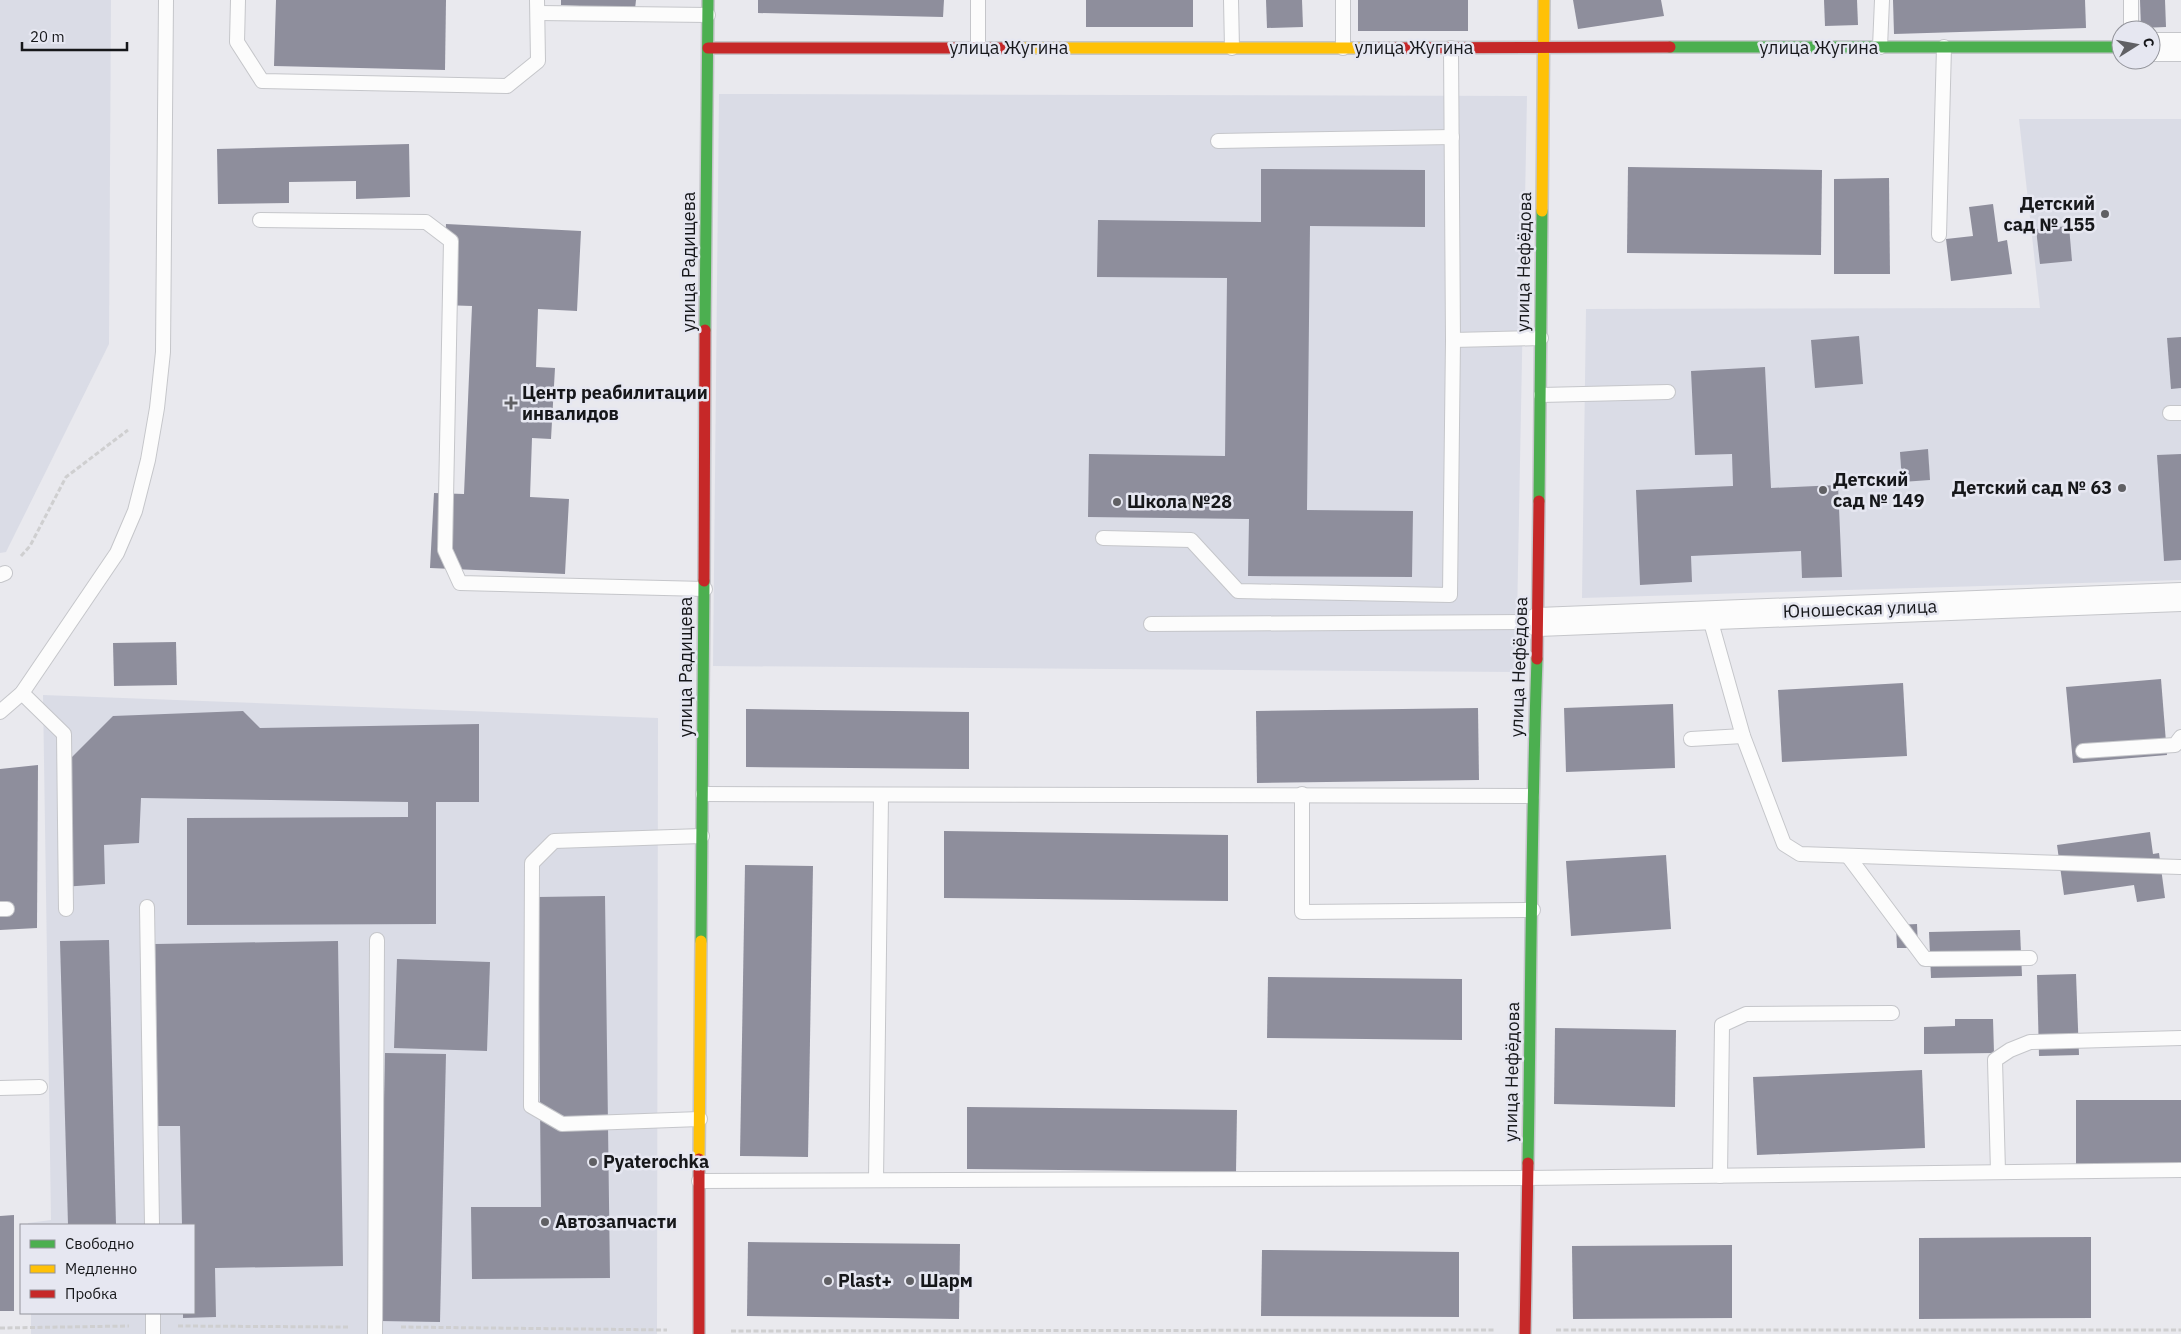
<svg xmlns="http://www.w3.org/2000/svg" width="2181" height="1334" font-family="'IBM Plex Sans',sans-serif">
<rect width="100%" height="100%" fill="#e9e9ee"/>
<g fill="#dadce6">
<polygon points="0,0 111,0 109,344 6,552 0,553"/>
<polygon points="719,94 1527,96 1516,672 713,666"/>
<polygon points="2019,119 2181,119 2181,580 1582,598 1586,309 2040,308"/>
<polygon points="43,695 658,718 657,1334 31,1334 31,1313 194,1313 194,1225 28,1225 28,1223 51,1220"/>
</g>
<g fill="#8e8e9c">
<polygon points="276,0 446,0 445,70 274,66"/>
<polygon points="561,0 636,0 635,9 561,5"/>
<polygon points="758,0 944,0 943,17 758,13"/>
<rect x="1086" y="0" width="107" height="27"/>
<polygon points="1266,0 1302,0 1303,27 1267,28"/>
<rect x="1358" y="0" width="110" height="31"/>
<polygon points="1573,0 1661,0 1664,16 1578,29"/>
<polygon points="1824,0 1857,0 1858,25 1825,26"/>
<polygon points="1893,0 2085,0 2086,28 1894,34"/>
<polygon points="2140,0 2165,0 2166,27 2141,28"/>
<polygon points="409,144 410,197 356,199 356,181 289,182 289,203 218,204 217,149"/>
<polygon points="1628,167 1822,170 1821,255 1627,253"/>
<polygon points="1261,169 1425,170 1425,227 1310,226 1307,510 1413,511 1412,577 1248,576 1249,519 1088,517 1089,454 1225,456 1227,278 1097,277 1098,220 1261,222"/>
<polygon points="1889,178 1890,274 1834,274 1834,179"/>
<polygon points="1993,204 1998,242 2007,240 2012,274 1951,281 1946,239 1973,236 1969,207"/>
<polygon points="446,224 581,231 577,311 538,309 536,367 555,368 551,439 532,438 530,497 569,499 565,574 430,568 434,493 464,494 472,306 442,305"/>
<polygon points="2069,226 2072,261 2040,264 2036,229"/>
<polygon points="1859,336 1863,384 1815,388 1811,340"/>
<polygon points="2181,337 2181,388 2171,389 2167,338"/>
<polygon points="1765,367 1771,488 1838,485 1842,577 1802,578 1801,551 1691,556 1692,582 1640,585 1636,490 1733,486 1732,454 1695,455 1691,371"/>
<polygon points="1928,449 1930,480 1902,482 1900,452"/>
<polygon points="2181,454 2181,560 2164,561 2157,455"/>
<polygon points="176,642 177,685 114,686 113,643"/>
<polygon points="2161,679 2167,755 2073,763 2066,687"/>
<polygon points="1903,683 1907,756 1782,762 1778,690"/>
<polygon points="1673,704 1675,768 1566,772 1564,708"/>
<polygon points="1478,708 1479,780 1257,783 1256,711"/>
<polygon points="746,709 969,712 969,769 746,767"/>
<polygon points="243,711 260,728 479,724 479,802 436,802 436,924 187,925 187,818 408,817 408,802 141,798 139,843 104,845 105,884 62,887 63,766 113,716"/>
<polygon points="38,765 37,928 0,930 0,769"/>
<polygon points="944,831 1228,835 1228,901 944,898"/>
<polygon points="2150,832 2153,854 2159,853 2165,898 2137,902 2134,885 2064,895 2057,845"/>
<polygon points="1666,855 1671,929 1571,936 1566,861"/>
<polygon points="745,865 813,866 808,1157 740,1156"/>
<polygon points="605,896 610,1278 472,1279 471,1207 541,1207 538,897"/>
<polygon points="1917,924 1918,948 1897,948 1896,925"/>
<polygon points="2020,930 2022,976 1931,978 1929,932"/>
<polygon points="109,940 116,1225 68,1225 60,941"/>
<polygon points="338,941 343,1266 215,1268 216,1317 183,1318 183,1313 194,1313 194,1225 182,1225 180,1126 158,1126 155,944"/>
<polygon points="397,959 490,962 487,1051 394,1048"/>
<polygon points="2076,974 2079,1055 2039,1056 2037,975"/>
<polygon points="1268,977 1462,979 1462,1040 1267,1038"/>
<polygon points="1955,1019 1993,1019 1994,1053 1924,1054 1924,1027 1955,1026"/>
<polygon points="1555,1028 1676,1030 1675,1107 1554,1104"/>
<polygon points="385,1053 446,1054 440,1322 379,1321"/>
<polygon points="1922,1070 1925,1148 1757,1155 1753,1077"/>
<rect x="2076" y="1100" width="105" height="69"/>
<polygon points="967,1107 1237,1110 1236,1172 967,1169"/>
<polygon points="14,1215 14,1311 0,1311 0,1216"/>
<polygon points="2091,1237 2091,1318 1919,1319 1919,1238"/>
<polygon points="748,1242 960,1244 959,1319 747,1316"/>
<polygon points="1732,1245 1732,1318 1573,1319 1572,1246"/>
<polygon points="1262,1250 1459,1252 1459,1317 1261,1316"/>
</g>
<g fill="none" stroke-linecap="round" stroke-linejoin="round">
<g stroke="#c5c6ca" stroke-width="16">
<g id="lane">
<polyline points="238,0 237,42 262,81 507,86 538,61 537,0"/>
<polyline points="1231,0 1232,48"/>
<polyline points="1343,0 1343,48"/>
<polyline points="2131,0 2131,30"/>
<polyline points="538,13 708,15"/>
<polyline points="1880,47 1882,0"/>
<polyline points="978,48 978,0"/>
<polyline points="1218,141 1452,137"/>
<polyline points="260,220 426,222 451,241 445,550 460,583 705,589"/>
<polyline points="1939,235 1944,47"/>
<polyline points="1453,340 1541,338"/>
<polyline points="1541,395 1668,392"/>
<polyline points="2170,413 2181,413"/>
<polyline points="1103,538 1191,540 1238,591 1450,595 1453,340 1451,48"/>
<polyline points="0,575 5,573"/>
<polyline points="1709,615 1743,736 1784,844 1800,854 2180,867"/>
<polyline points="1151,624 1538,622"/>
<polyline points="22,693 64,734 66,909"/>
<polyline points="0,712 22,693 117,553 135,511 148,460 157,408 163,352 166,0"/>
<polyline points="1691,739 1743,736"/>
<polyline points="2083,751 2175,745 2181,737"/>
<polyline points="703,794 1532,796"/>
<polyline points="1302,794 1302,912 1533,910"/>
<polyline points="1848,856 1925,959 2030,958"/>
<polyline points="147,907 152,1225"/>
<polyline points="0,909 7,909"/>
<polyline points="0,1088 40,1087"/>
<polyline points="700,1119 562,1124 531,1106 532,863 554,841 702,836"/>
<polyline points="1998,1172 1995,1060 2010,1050 2030,1042 2181,1038"/>
<polyline points="1720,1176 1722,1025 1746,1014 1892,1013"/>
<polyline points="876,1180 881,796"/>
<polyline points="699,1181 1527,1178 2181,1170"/>
<polyline points="153,1313 153,1334"/>
<polyline points="375,1334 377,940"/>
</g>
</g>
<g stroke="#c5c6ca" stroke-width="30">
<g id="street">
<polyline points="2151,47 2181,47"/>
<polyline points="1538,622 2181,597"/>
</g>
</g>
<g stroke="#c5c6ca" stroke-width="14">
<g id="fast">
<polyline points="1670,47 2121,47"/>
<polyline points="705,330 708,0"/>
<polyline points="1539,501 1542,211"/>
<polyline points="701,941 704,581"/>
<path d="M 1528,1163 C 1531,995 1531,827 1537,659"/>
</g>
</g>
<g stroke="#c5c6ca" stroke-width="14">
<g id="slow">
<polyline points="1015,48 1375,48"/>
<polyline points="1542,211 1544,0"/>
<polyline points="699,1159 701,941"/>
</g>
</g>
<g stroke="#c5c6ca" stroke-width="14">
<g id="jam">
<polyline points="708,48 1015,48"/>
<polyline points="1375,48 1670,47"/>
<polyline points="704,581 705,330"/>
<polyline points="1537,659 1539,501"/>
<polyline points="699,1334 699,1159"/>
<polyline points="1525,1334 1528,1163"/>
</g>
</g>
<g stroke="#cfcfd0" stroke-width="3" stroke-dasharray="5 2.5" stroke-linecap="butt">
<polyline points="21,556 30,546 66,477 128,430"/>
<polyline points="178,1326 349,1327"/>
<polyline points="401,1327 667,1330"/>
<polyline points="0,1328 129,1326"/>
<polyline points="1556,1330 2181,1330"/>
<polyline points="731,1331 1494,1330"/>
</g>
<use href="#lane" stroke="#fcfcfc" stroke-width="14"/>
<use href="#street" stroke="#fcfcfc" stroke-width="28"/>
<use href="#fast" stroke="#4caf50" stroke-width="11"/>
<use href="#slow" stroke="#ffc107" stroke-width="11"/>
<use href="#jam" stroke="#c62828" stroke-width="11"/>
</g>
<g fill="#606064" stroke="#e6e7f1" stroke-width="2">
<circle cx="2105" cy="214" r="5"/>
<path d="M508.5 395.5h5v5h5v5h-5v5h-5v-5h-5v-5h5z"/>
<circle cx="2122" cy="488" r="5"/>
<circle cx="1823" cy="490" r="5"/>
<circle cx="1117" cy="502" r="5"/>
<circle cx="593" cy="1162" r="5"/>
<circle cx="545" cy="1222" r="5"/>
<circle cx="828" cy="1281" r="5"/>
<circle cx="910" cy="1281" r="5"/>
</g>
<g text-anchor="middle" stroke-width="5" stroke-linejoin="round" paint-order="stroke">
<g font-size="18" fill="#16171a" stroke="#e6e7f1">
<text x="1009" y="54">улица Жугина</text>
<text x="1414" y="54">улица Жугина</text>
<text x="1819" y="54">улица Жугина</text>
<text transform="translate(689 262) rotate(-90)" y="6">улица Радищева</text>
<text transform="translate(1524 262) rotate(-89)" y="6">улица Нефёдова</text>
<text transform="translate(1860 609) rotate(-2)" y="6">Юношеская улица</text>
<text transform="translate(686 667) rotate(-90)" y="6">улица Радищева</text>
<text transform="translate(1519 667) rotate(-88)" y="6">улица Нефёдова</text>
<text transform="translate(1512 1072) rotate(-89)" y="6">улица Нефёдова</text>
</g>
<g font-size="18" font-weight="bold" fill="#16171a" stroke="#e6e7f1" text-anchor="start">
<text x="2095" y="210" text-anchor="end">Детский<tspan x="2095" dy="21">сад № 155</tspan></text>
<text x="522" y="399">Центр реабилитации<tspan x="522" dy="21">инвалидов</tspan></text>
<text x="1833" y="486">Детский<tspan x="1833" dy="21">сад № 149</tspan></text>
<text x="2112" y="494" text-anchor="end">Детский сад № 63</text>
<text x="1127" y="508">Школа №28</text>
<text x="603" y="1168">Pyaterochka</text>
<text x="555" y="1228">Автозапчасти</text>
<text x="838" y="1287">Plast+</text>
<text x="920" y="1287">Шарм</text>
</g>
</g>
<rect x="20" y="1224" width="175" height="90" fill="#e6e7f1" stroke="#93949b"/>
<rect x="30" y="1240" width="25" height="8" fill="#4caf50" stroke="#93949b"/>
<text x="65" y="1249" font-size="15" fill="#16171a">Свободно</text>
<rect x="30" y="1265" width="25" height="8" fill="#ffc107" stroke="#93949b"/>
<text x="65" y="1274" font-size="15" fill="#16171a">Медленно</text>
<rect x="30" y="1290" width="25" height="8" fill="#c62828" stroke="#93949b"/>
<text x="65" y="1299" font-size="15" fill="#16171a">Пробка</text>
<g transform="translate(2136 45) rotate(79)"><circle r="24" fill="#e6e7f1" stroke="#93949b"/>
<path d="M0-4L9 19L0 12L-9 19Z" fill="#606064"/>
<text y="-8" font-size="14" font-weight="bold" text-anchor="middle" fill="#16171a">С</text>
</g>
<path d="M22 42v8h105v-8" fill="none" stroke="#16171a" stroke-width="2.5"/>
<text x="30" y="42" font-size="15" fill="#16171a" stroke="#e6e7f1" stroke-width="4" paint-order="stroke">20 m</text>
</svg>
